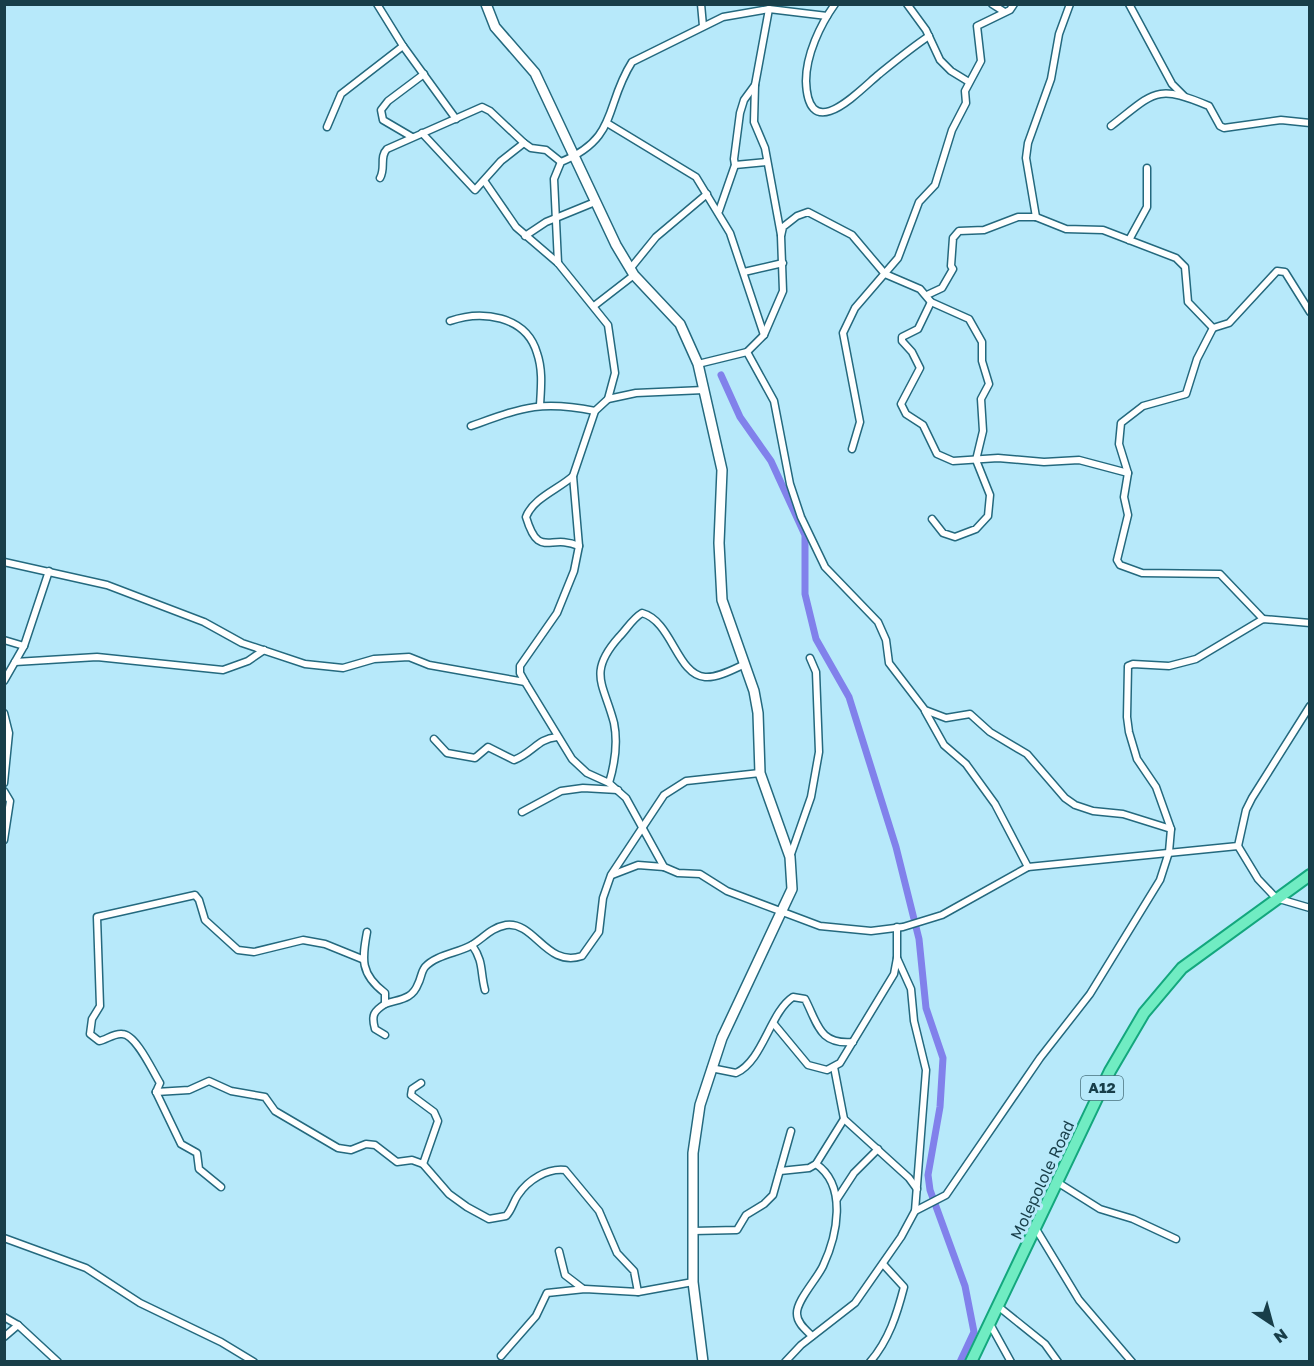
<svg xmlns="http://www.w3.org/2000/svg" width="1314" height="1366" font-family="'Golos Text',sans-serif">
<rect width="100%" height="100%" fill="#b7e9fa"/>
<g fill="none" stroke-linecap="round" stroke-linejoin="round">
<polyline stroke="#8181eb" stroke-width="7" points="721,375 740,417 771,461 805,535 805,594 816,639 849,697 896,847 919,939 926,1008 943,1058 940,1107 928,1175 930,1190 965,1286 974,1332 960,1362"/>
<g stroke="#24697e" stroke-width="9">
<g id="street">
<polyline points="377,4 403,46 456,119"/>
<polyline points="701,4 703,26"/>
<path d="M 835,4 C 820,25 806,55 806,81 C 808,145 856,94 878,75 C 894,62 911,48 929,36"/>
<polyline points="907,4 926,30 940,60 951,71 969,82"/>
<polyline points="992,4 1003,11"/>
<polyline points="1129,4 1172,84 1184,96"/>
<polyline points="755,85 754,122 765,148 781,235"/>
<polyline points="607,123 696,177 730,233 764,335"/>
<path d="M 1111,126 C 1154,93 1155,83 1209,106 L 1220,126 L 1224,128 L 1281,120 L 1310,123"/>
<polyline points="327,127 341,94 403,46"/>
<polyline points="422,133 475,190 501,161 524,143"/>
<polyline points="412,137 383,120 381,110 388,101 424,74"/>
<polyline points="735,165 766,162"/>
<path d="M 380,178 C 386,168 379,157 387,149 L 482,107 L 490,111 L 524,143 L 531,148 L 546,150 L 561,162"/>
<polyline points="485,182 516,227 558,263 608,325 615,373 608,399"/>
<polyline points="719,211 735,165 734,159 740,113 744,100 755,85 769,9"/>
<polyline points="1036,217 1026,158 1028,143 1051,79 1059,34 1070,4"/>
<polyline points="525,236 546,222 595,202"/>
<polyline points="1129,240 1147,207 1147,168"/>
<path d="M 558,263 L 554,179 L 561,162 C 619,138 604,106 632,62 L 723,17 L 769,9 L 827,16"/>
<polyline points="630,269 656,237 707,194"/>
<polyline points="744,272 783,263"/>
<polyline points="927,295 942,288 953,269 951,266 953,238 959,231 984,230 1018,217 1036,217 1066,229 1103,230 1176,258 1185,267 1188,302 1213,328"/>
<polyline points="931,302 918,329 902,337 902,341 912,352 920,368 901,404 906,414 923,425 937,454 953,461 998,458 1044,462 1079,460 1128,473"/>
<polyline points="594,306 634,275"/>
<path d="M 450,321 C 481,310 526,315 537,353 C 543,370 541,388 540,405"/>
<polyline points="1213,328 1197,359 1186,394 1143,406 1121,423 1119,444 1128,473 1124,497 1128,515 1117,560 1120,565 1142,573 1220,574 1263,619"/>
<polyline points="1213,328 1229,323 1277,271 1285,272 1310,312"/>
<polyline points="747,352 774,401 790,484 801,517 825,567 878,622 886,640 889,663 925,710 946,718 970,714 990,732 1027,754 1065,798 1075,805 1093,811 1123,814 1171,829"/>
<polyline points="698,364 747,352 764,335 783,291 781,236 783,227 797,216 808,212 852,235 885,274 920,289 931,302 969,319 982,342 982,361 989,384 981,399 983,431 976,460 990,495 988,516 976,529 955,537 943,533 932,519"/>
<polyline points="704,390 636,393 608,399 595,411 573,476 579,546 574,571 557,613 520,666 520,673 525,682 572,759 587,773 609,783 626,798 664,867 678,873 700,874 727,891 820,926 871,931 903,927 942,915 1028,867 1238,846 1246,810 1252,798 1310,706"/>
<path d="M 471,426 C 522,408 539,400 595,411"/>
<polyline points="852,449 860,422 843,333 855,308 898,258 919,202 935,185 952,130 966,103 965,91 981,61 977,26 1010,10 1014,4"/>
<path d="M 573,476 C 559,489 533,498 526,517 C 539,560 549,533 579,546"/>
<polyline points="4,562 107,585 204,622 242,643 305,664 343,668 374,659 409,657 429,665 525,682"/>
<polyline points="4,640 24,646"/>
<polyline points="15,662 97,657 223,670 248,661 264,650"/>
<polyline points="4,681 24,646 49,571"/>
<polyline points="925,711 944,745 966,764 995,804 1028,867"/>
<polyline points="4,713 9,733 4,783"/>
<path d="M 434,739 L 447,753 L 475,758 L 488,747 L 514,760 C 534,752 537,739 557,737"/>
<path d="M 609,783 C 615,763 618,743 614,723 C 604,684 587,673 619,637 C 627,629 632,619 642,613 C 672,621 677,675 705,677 C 718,678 734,669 745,664"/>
<polyline points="4,791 10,801 4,840"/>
<polyline points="522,812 561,791 583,788 618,790"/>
<polyline points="1238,846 1258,879 1276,898 1310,908"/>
<polyline points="790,857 811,797 819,752 816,672 810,658"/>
<polyline points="612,875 638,865 664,867"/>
<path d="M 367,932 C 362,959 360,974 385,993 L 385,1004 C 399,999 412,1000 418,984 C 421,979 421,972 425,967 C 436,955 457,953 470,946 C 483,939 490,928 506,925 C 535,921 546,968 582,956 L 599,932 L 603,898 L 611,875 L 664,795 L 686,781 L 760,773"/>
<path d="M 472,945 C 484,962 480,971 485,990"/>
<polyline points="774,1024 808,1065 827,1070 840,1063 894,974 897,958 897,927"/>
<path d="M 385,1035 L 375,1029 C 371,1015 374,1011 385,1004"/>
<polyline points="834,1067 844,1119 909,1178 917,1189"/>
<path d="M 711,1068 L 736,1073 C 763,1061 770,1012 793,997 L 805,999 C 818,1024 819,1045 853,1042"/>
<polyline points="421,1083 412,1089 411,1095 434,1112 438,1121 423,1164"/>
<path d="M 156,1092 L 189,1090 L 209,1081 L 231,1091 L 265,1097 L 275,1111 L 338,1148 L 351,1150 L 366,1144 L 375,1145 L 397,1162 L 412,1160 L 423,1164 L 449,1194 L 467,1207 L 489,1219 L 506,1216 C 512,1210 513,1202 518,1195 C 528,1180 547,1168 565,1170 L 599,1211 L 617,1253 L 634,1271 L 638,1292"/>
<path d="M 156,1092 L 160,1083 C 153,1072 136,1034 122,1034 C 114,1033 106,1040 99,1041 L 90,1034 L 92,1019 L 100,1006 L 97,917 L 195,895 L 199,900 L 205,920 L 238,950 L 254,952 L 303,940 L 325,944 L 362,959"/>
<polyline points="156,1092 181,1144 197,1153 199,1169 221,1187"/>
<polyline points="780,1171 809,1168 816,1164 844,1119"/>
<polyline points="1057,1182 1100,1209 1133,1219 1176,1239"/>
<polyline points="837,1199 854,1173 878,1149"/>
<polyline points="915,1211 946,1195 1040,1058 1090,994 1160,880 1169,852 1171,829 1156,787 1137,759 1129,732 1127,717 1128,666 1133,664 1169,666 1196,659 1263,619 1310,623"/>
<polyline points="1036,1229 1079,1300 1132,1362"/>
<polyline points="693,1231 737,1230 746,1215 764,1204 773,1195 791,1131"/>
<polyline points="4,1238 86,1268 140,1303 221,1342 254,1362"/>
<polyline points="559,1251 565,1275 582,1288"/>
<polyline points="999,1307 1045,1344 1058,1362"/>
<polyline points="4,1317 18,1325 58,1362"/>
<polyline points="990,1324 1011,1362"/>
<path d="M 812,1336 C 806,1330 797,1323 797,1314 C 796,1301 817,1279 823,1266 C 837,1236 848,1186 816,1164"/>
<polyline points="4,1337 18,1325"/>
<polyline points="501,1356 536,1316 547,1293 585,1289 638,1292 693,1282"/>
<polyline points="785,1362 801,1345 855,1303 901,1237 915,1211 926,1070 914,1021 911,989 897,958"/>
<path d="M 870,1362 C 889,1340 897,1314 904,1287 L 883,1264"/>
</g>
</g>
<g stroke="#24697e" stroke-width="12">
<polyline id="secondary" points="486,4 495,27 535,73 616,245 634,275 680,324 698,364 722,470 719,543 722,600 754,691 758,713 760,773 790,857 792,889 722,1038 700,1105 693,1153 693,1282 703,1362"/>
</g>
<g stroke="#13a77d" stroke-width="14">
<polyline id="primary" points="971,1362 1110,1071 1144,1013 1182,968 1310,875"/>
</g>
<use href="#street" stroke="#fff" stroke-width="6"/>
<use href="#secondary" stroke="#fff" stroke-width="9"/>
<use href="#primary" stroke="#70ecc2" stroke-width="10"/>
</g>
<g text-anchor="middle" stroke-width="6" stroke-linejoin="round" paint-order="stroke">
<rect fill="#b7e9fa" stroke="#48717e" stroke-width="1.5" x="1081" y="1076" width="42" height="24" rx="4.5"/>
<g font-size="15" font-weight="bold" fill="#183e49">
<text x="1102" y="1093">A12</text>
</g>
<g font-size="16" fill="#183e49" stroke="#b7e9fa">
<text transform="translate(1042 1180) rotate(-65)" y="6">Molepolole Road</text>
</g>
</g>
<rect width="1314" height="1366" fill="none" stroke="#183e49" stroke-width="12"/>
<g transform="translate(1272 1324) rotate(144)" stroke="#b7e9fa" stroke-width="4.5" paint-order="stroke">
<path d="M0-4.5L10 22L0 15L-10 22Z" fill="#183e49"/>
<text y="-9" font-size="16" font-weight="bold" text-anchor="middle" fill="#183e49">N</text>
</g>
</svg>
